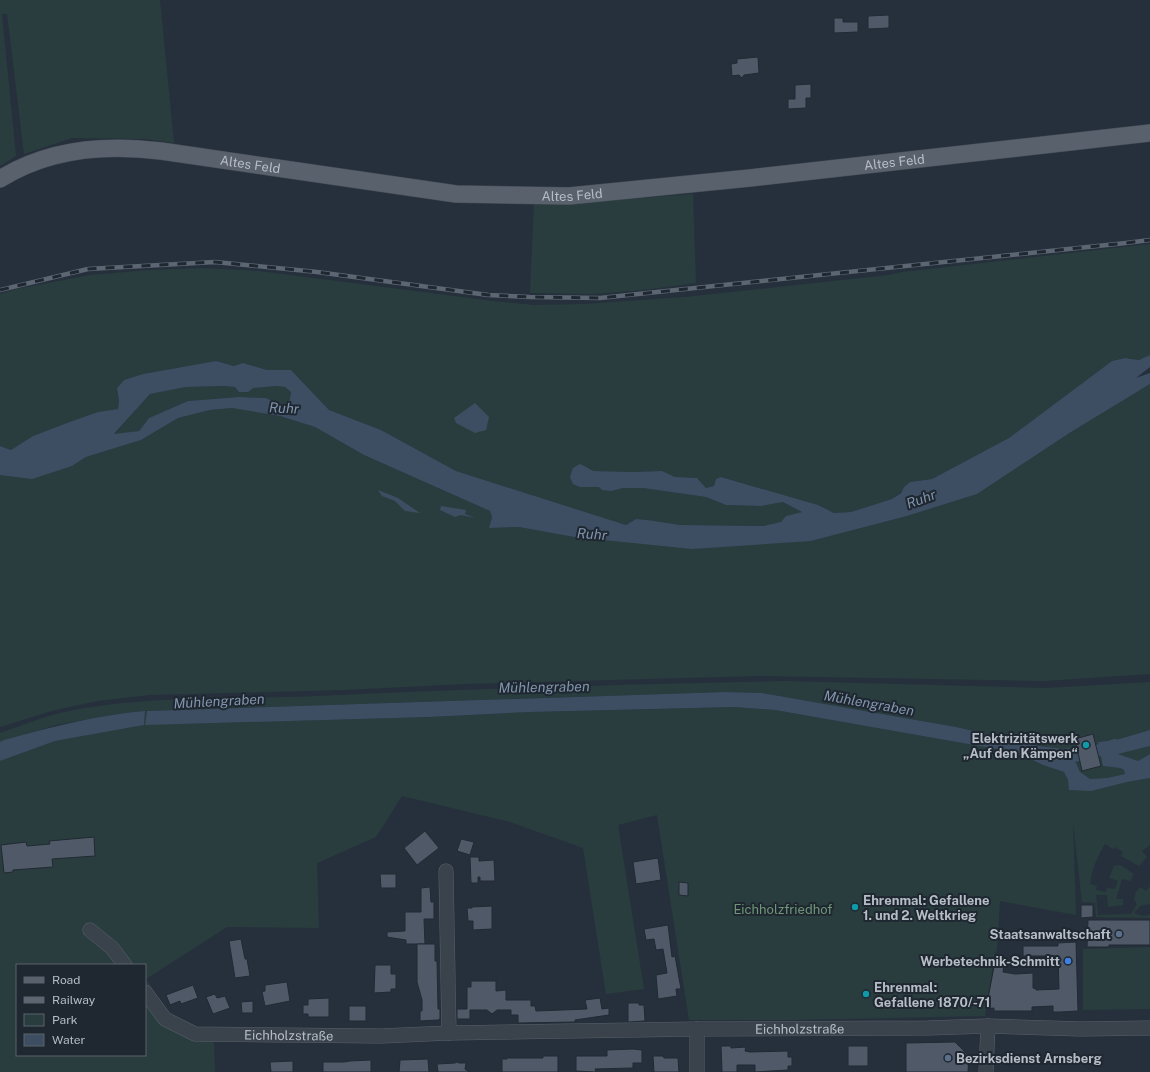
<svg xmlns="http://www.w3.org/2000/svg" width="1150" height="1072" font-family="'Public Sans',sans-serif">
<rect width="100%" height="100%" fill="#26303c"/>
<g fill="#293d3e" fill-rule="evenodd">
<polygon points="0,0 160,0 174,143 146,139 72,138 24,154 7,14 2,14 16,156 0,166"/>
<polygon points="693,194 696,283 644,290 593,294 530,293 534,203 604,201"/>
<path d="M 1150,244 L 1150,355 C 1138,364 1136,357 1125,358 C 1121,358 1116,360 1112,361 L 1009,438 L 932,479 L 910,482 L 904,487 L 901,492 L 892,499 L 851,512 L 834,513 L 818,505 L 722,477 L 716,479 L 714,486 L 706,488 L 697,478 L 675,477 L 662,471 L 632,472 L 594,471 L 588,467 L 580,487 L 599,487 L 611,491 L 623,488 L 643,488 L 706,497 L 726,505 L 761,506 L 783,502 L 802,512 L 786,516 L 781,522 L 763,526 L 680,525 L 648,520 L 636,519 L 626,525 L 456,471 L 381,430 L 329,410 L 291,370 L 267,370 L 243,363 L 234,366 L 216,361 L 143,374 L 124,380 L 117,388 L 119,401 L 118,409 L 98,412 L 33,436 L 11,450 L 0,446 L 0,294 L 17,289 L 90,275 L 149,270 L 202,268 L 259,271 L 493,301 L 534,305 L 584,304 L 685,297 L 889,275 L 902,272 Z"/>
<polygon points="1150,384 1150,674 1043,681 758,676 464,684 345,690 149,695 98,701 55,710 0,727 0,475 72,466 86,457 141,440 178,418 210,410 232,408 280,416 315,427 364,455 490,511 492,517 489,528 519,527 574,537 811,541 907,516 977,494 1071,432"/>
<polygon points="223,386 253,388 277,386 285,387 291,392 290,399 285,404 276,403 266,398 239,397 188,401 149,418 139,431 114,435 150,394 186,387"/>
<path d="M 785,681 L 1047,688 L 1150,682 L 1150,730 L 1116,740 L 1098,742 L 1103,765 L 1120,768 L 1124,770 L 1125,774 L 1107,778 L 1068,781 L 1127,782 L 1150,778 L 1150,845 L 1142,851 L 1147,857 L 1139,866 L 1121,856 L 1123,852 L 1115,847 L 1113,849 L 1105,844 C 1097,857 1092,869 1090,884 L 1097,886 L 1096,890 L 1106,892 L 1107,888 L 1115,889 L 1118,881 L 1109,878 L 1114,866 L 1120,865 L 1134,874 L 1130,881 L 1122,879 L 1116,899 L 1123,899 L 1123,905 L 1108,907 L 1107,895 L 1096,895 L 1098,915 L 1131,914 L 1137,904 L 1134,899 L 1136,892 L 1140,887 L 1146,891 L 1150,886 L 1150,904 L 1140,906 L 1134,913 L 1143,916 L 1150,915 L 1150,918 L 1096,917 L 1095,903 L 1082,902 L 1073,823 L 1076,915 L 1000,901 L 997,950 L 995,953 L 985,1016 L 792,1020 L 689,1020 L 657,815 L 618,825 L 644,989 L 606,994 L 583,848 L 510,822 L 402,796 L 376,837 L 317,863 L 319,928 L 227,927 L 146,979 L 173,1019 L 190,1026 L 207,1030 L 214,1044 L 215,1072 L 0,1072 L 0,761 L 55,741 L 144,725 L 145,711 L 124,713 L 56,725 L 0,742 L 0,733 C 20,726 40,718 60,713 C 144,694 232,700 317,696 C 473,689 629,684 785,681 ZM 725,692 L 762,693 L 956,727 L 1039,746 L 1063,749 L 1080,772 L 1068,780 L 1064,772 L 1043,765 L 1026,757 L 1002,750 L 775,710 L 734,707 L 530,712 L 429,717 L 210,723 L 145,724 L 147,711 ZM 17,965 L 145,965 L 145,1055 L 17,1055 Z"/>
<polygon points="1150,746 1150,754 1138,761 1117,754"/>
<polygon points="1150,947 1150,1009 1083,1010 1083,949"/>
</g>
<g fill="#3d4e63" fill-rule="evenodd">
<path d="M 1150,355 L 1150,367 L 1136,378 L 1150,373 L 1150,384 L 1071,432 L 977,494 L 907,516 L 811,541 L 692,549 L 574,537 L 519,527 L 489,528 L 492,517 L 490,511 L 364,455 L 315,427 L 280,416 L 232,408 L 210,410 L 178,418 L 141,440 L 86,457 L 72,466 L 32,479 L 0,475 L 0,446 L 11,450 L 33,436 L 67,423 L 98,412 L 118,409 L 119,401 L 117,388 L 124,380 L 143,374 L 216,361 L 234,366 L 243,363 L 267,370 L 291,370 L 329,410 L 381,430 L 456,471 L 626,525 L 636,519 L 648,520 L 680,525 L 763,526 L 781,522 L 786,516 L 802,512 L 783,502 L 761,506 L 726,505 L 706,497 L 643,488 L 623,488 L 611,491 L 602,490 L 599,487 L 580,487 L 573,484 L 570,477 L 573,468 L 580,464 L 594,471 L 632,472 L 662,471 L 675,477 L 697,478 L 706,488 L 714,486 L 716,479 L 721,477 L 818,505 L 834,513 L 851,512 L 892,499 L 901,493 L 904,487 L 910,482 L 932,479 L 1009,438 L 1112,361 L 1125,358 L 1139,360 ZM 223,386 L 235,387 L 239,392 L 248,392 L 253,388 L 277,386 L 285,387 L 291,392 L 290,399 L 285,404 L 276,403 L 266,398 L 239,397 L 188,401 L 149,418 L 139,431 L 114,434 L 150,394 L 186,387 Z"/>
<polygon points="475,403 489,417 486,430 475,433 456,423 454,418"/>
<polygon points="378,490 398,498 420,513 405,511 395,501 382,496"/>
<polygon points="441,506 466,510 465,514 475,518 461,515 455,517 440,510"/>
<polygon points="725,692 762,693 956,727 1039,746 1063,749 1069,748 1080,772 1090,779 1107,778 1125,774 1124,770 1120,768 1103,766 1098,742 1116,740 1150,730 1150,746 1118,754 1138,761 1150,754 1150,778 1127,782 1091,791 1069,790 1068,780 1064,772 1043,765 1026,757 1002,750 775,710 734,707 530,712 429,717 145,725 147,711"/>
<path d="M 145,711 L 144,725 L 55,741 L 0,761 L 0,742 L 4,740 C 51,727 97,715 145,711 Z"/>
</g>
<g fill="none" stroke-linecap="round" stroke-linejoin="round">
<path stroke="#3d4e63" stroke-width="12" d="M 1057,755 C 1074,760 1099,750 1115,745"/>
</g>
<g fill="#4f5967" stroke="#212933">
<polygon points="889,15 889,28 868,29 868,16"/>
<polygon points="834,18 843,18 843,22 858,22 858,32 834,33"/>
<polygon points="758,57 759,73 744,75 742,78 739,75 732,76 731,64 737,63 737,59"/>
<polygon points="811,84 811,98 806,98 806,108 788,109 788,99 795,99 795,85"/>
<polygon points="1093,734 1101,766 1082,771 1075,739"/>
<polygon points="425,831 439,848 417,865 404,848"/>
<polygon points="94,837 95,856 52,859 53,867 13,870 13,872 4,873 1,845 26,842 27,846 50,844 49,841"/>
<polygon points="461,839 474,842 470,855 457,851"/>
<polygon points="470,857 479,857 479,861 494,860 495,881 480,881 480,877 478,877 478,883 471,883"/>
<polygon points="658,858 661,880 636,884 633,862"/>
<polygon points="380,874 396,874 396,888 381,888"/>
<polygon points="679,882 688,883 688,896 679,895"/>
<polygon points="430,887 431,902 434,902 434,919 424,919 425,944 406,944 406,940 387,937 387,932 405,931 405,912 421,912 421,888"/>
<polygon points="1081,905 1093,905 1093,917 1081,918"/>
<polygon points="492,906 492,929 473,930 473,921 468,921 467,908 472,908 472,907"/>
<polygon points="1088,920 1150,920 1150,945 1109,945 1109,947 1087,947"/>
<polygon points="668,925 672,957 675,956 681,989 676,989 677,996 658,999 656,975 667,973 663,949 656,950 654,939 646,940 644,929"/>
<polygon points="241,939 245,959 247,959 250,976 235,978 229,941"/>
<polygon points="1076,942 1078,1011 1060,1012 1053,1012 1053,1006 1032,1007 1032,1011 994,1011 994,1008 986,1009 996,956 1005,957 1003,972 1015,974 1033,973 1033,988 1036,989 1036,990 1059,989 1058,956 1023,956 1023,946 1058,946 1058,943"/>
<polygon points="417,944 435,944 435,961 437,961 438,1009 440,1009 440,1019 438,1020 420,1021 420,1011 422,1011 422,1000 417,982"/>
<polygon points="375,965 391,965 391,974 396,974 396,989 391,989 391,992 374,993"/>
<polygon points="471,981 496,981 496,991 506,990 506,1000 531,1000 531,1006 535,1006 536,1011 587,1009 585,1000 600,998 602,1009 609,1008 609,1015 575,1020 575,1022 518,1023 518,1015 511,1015 511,1010 497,1010 492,1014 487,1010 470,1010 470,1019 457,1019 457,1009 467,1009 467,987 471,987"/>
<polygon points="287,982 290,1001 265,1006 262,992 265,991 265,985"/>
<polygon points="193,985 198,998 181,1004 180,1001 170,1005 166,995"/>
<polygon points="215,994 217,998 225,996 230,1008 213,1014 206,997"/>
<polygon points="329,998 329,1017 308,1017 308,1014 303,1014 303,1005 308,1005 308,999"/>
<polygon points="253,1001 253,1013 242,1013 241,1002"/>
<polygon points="628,1003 639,1003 639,1005 644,1005 645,1021 628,1022"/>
<rect x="349" y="1006" width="17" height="15"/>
<polygon points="955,1042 969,1056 968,1072 906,1072 906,1043"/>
<polygon points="721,1046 731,1046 731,1048 746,1047 745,1051 750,1052 788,1051 788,1057 792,1057 792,1066 788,1066 788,1070 755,1072 755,1065 737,1065 737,1072 722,1072"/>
<rect x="848" y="1046" width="20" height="20"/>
<polygon points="633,1049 642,1050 642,1063 633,1063 633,1068 595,1069 596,1072 576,1071 576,1056 607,1056 607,1050"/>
<polygon points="543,1056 558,1056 558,1072 502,1072 502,1059 507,1059 507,1058 543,1058"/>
<polygon points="653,1056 663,1056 664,1058 678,1058 679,1072 654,1072"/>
<polygon points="428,1059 429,1072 399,1072 400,1060"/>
<polygon points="371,1060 371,1072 323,1072 323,1062 344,1062 350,1061"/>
<polygon points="293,1061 293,1072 271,1072 270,1062"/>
<polygon points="457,1062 459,1063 466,1063 465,1069 469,1072 438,1072 437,1064 455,1063"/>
</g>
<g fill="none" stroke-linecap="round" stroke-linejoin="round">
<g stroke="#58606a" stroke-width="15">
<g id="minor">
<polyline points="446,871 449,1033"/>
<polyline points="90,930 112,948 125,965"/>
<path id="s1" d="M 145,992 L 165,1019 L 195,1034 L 381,1036 L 449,1033 L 697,1029 L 928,1028 L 988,1026 L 1081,1029 L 1150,1028"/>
<polyline points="697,1072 697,1029"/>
<polyline points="986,1072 988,1026"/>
</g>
</g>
<g stroke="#434b55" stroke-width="18">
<g id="major">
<path id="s2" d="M 0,179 C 49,148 105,144 161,151 L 456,194 L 569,196 L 750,178 L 1150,133"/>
</g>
</g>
<use href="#minor" stroke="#3a424c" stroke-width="14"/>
<use href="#major" stroke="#58616c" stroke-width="17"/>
<g stroke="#5c6673" stroke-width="4.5">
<polyline id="rail" points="0,290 88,269 215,262 317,272 488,295 530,297 600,298 1126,243 1150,240"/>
</g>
<use href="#rail" stroke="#1f2731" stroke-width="3" stroke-dasharray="9" stroke-linecap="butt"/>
</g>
<g fill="#0f9aa8" stroke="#1f2731" stroke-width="1.5">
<circle cx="1086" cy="745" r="4"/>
<circle cx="855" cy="907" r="4"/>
<circle cx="866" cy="994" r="4"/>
</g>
<g fill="#5c6f8a" stroke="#1f2731" stroke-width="1.5">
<circle cx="1119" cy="934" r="4"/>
<circle cx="948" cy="1058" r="4"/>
</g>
<circle fill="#3f7fe0" stroke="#1f2731" stroke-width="1.5" cx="1068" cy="961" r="4"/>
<g text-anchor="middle" stroke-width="4" stroke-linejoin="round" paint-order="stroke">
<g font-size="13" fill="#b6bdc7" stroke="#1f2731">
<text dy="5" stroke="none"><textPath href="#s2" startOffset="905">Altes Feld</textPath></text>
<text dy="5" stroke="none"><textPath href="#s2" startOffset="257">Altes Feld</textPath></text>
<text dy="5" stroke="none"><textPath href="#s2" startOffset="581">Altes Feld</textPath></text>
<text dy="5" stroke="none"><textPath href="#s1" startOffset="672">Eichholzstraße</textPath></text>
<text dy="5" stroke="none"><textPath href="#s1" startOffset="161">Eichholzstraße</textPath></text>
</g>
<g font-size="13" font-weight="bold" fill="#b6bdc7" stroke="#1f2731" text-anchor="end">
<text x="1078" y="743">Elektrizitätswerk<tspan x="1078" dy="15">„Auf den Kämpen“</tspan></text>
<text x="863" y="905" text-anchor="start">Ehrenmal: Gefallene<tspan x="863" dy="15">1. und 2. Weltkrieg</tspan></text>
<text x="1111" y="939">Staatsanwaltschaft</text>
<text x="1060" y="966">Werbetechnik-Schmitt</text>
<text x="874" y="992" text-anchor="start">Ehrenmal:<tspan x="874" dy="15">Gefallene 1870/-71</tspan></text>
<text x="956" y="1063" text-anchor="start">Bezirksdienst Arnsberg</text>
</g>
<g font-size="13" fill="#6f9677" stroke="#1f2731">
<text x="783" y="914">Eichholzfriedhof</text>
</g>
<g font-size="14" font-style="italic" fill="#8094ac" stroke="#1f2731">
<text transform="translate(284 408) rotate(3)" y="5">Ruhr</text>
<text transform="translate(921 499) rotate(-20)" y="5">Ruhr</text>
<text transform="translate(592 534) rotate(4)" y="5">Ruhr</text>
<text transform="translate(544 687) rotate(-1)" y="5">Mühlengraben</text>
<text transform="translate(219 701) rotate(-3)" y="5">Mühlengraben</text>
<text transform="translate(869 703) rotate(10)" y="5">Mühlengraben</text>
</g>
</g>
<rect x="16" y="964" width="130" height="92" fill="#1f2731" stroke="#5b636d"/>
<rect x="24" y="977" width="20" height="6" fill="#58616c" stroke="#5b636d"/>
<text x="52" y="984" font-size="12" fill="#b6bdc7">Road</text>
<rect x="24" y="997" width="20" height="6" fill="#5c6673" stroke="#5b636d"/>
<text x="52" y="1004" font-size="12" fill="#b6bdc7">Railway</text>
<rect x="24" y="1014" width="20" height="12" fill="#293d3e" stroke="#5b636d"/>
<text x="52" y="1024" font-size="12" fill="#b6bdc7">Park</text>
<rect x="24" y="1034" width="20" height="12" fill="#3d4e63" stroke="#5b636d"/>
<text x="52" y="1044" font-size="12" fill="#b6bdc7">Water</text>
</svg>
